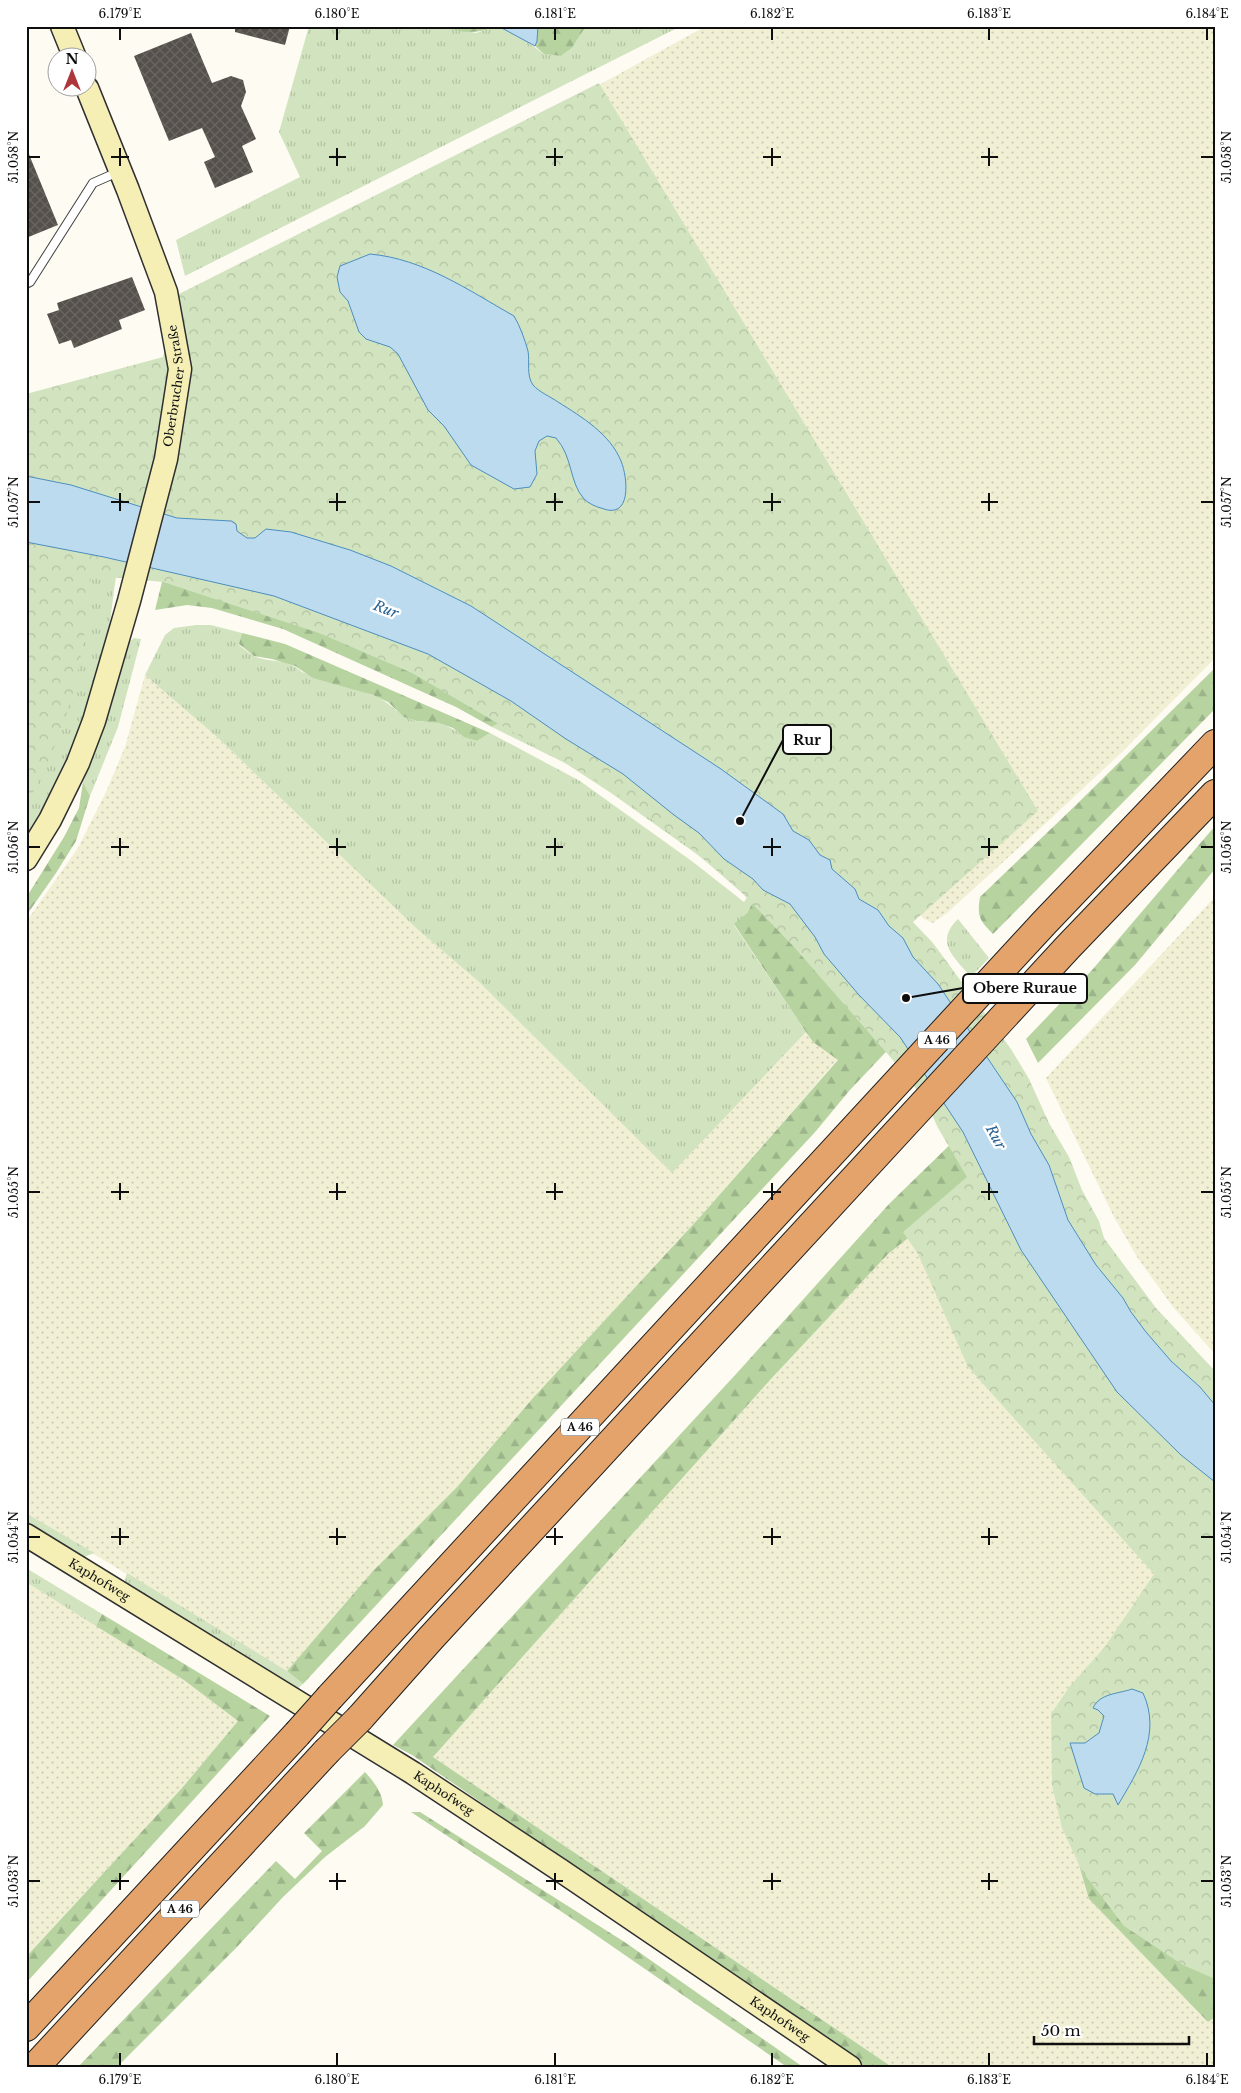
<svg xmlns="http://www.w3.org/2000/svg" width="1241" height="2093" font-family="'Libre Baskerville',serif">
<defs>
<pattern id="farmland-dots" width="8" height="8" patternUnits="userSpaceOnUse" patternTransform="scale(1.25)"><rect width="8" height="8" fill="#f1efd4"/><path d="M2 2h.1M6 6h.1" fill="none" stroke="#cdccb5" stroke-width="1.8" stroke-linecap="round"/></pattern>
<pattern id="grass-tufts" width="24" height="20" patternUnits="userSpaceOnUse" patternTransform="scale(1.25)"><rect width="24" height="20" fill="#d2e4bf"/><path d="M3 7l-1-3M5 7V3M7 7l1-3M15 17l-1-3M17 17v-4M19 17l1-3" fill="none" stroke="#b3c2a3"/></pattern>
<pattern id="forest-firs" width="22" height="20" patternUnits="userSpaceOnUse" patternTransform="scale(1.25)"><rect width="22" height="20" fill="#b6d3a0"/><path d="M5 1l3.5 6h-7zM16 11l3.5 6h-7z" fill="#9bb489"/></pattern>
<pattern id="park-crowns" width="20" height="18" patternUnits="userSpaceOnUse" patternTransform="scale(1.25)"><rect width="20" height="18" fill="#d2e4bf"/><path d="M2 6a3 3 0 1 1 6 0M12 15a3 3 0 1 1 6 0" fill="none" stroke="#b3c2a3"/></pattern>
<pattern id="building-cross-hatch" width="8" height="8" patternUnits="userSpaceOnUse" patternTransform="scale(1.25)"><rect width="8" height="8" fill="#56504c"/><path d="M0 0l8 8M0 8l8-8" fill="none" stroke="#696561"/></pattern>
</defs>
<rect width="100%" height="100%" fill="#fdfbf2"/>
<g fill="url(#farmland-dots)">
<polygon points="706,26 1215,26 1215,658 1122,752 1046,823 947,913 933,923 924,919 889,881 656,689 599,85"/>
<polygon points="145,675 216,736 417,929 479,982 672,1172 806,1032 813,1042 838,1059 700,1217 533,1398 457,1487 373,1571 287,1671 26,1513 26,922 78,848 106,792 125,747"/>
<polygon points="1215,897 1215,1354 1173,1307 1137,1257 1114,1217 1046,1078"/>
<polygon points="961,1197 1146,1469 1215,1961 1123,1620 1070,1715 1089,1899 1208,2022 1215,2017 1215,2067 892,2067 433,1757 770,1380 888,1254"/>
<polygon points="26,1582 185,1680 238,1721 182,1788 26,1957"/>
</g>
<g fill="url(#grass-tufts)">
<polygon points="309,26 445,26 476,33 498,26 516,34 544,54 561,56 572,48 586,26 681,26 185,276 176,240 300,177 279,132"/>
<path d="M 53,565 L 116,577 C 112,602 110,628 105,652 C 90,718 62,782 26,839 L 26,572 Z"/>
<path d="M 196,625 L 211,625 L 242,633 L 239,645 C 244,649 250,654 256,657 C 273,663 286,658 302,672 C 326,681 351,687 375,696 C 390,702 401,718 417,721 C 424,723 432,721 439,723 C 453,727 463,737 477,741 L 490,733 L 580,781 L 693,862 L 744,902 L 748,896 L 698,855 L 611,793 L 565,763 L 492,727 L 499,723 L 511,701 L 566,739 L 754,900 L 747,913 L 734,925 L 806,1032 L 672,1173 L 479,982 L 417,929 L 216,736 L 145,675 L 165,635 L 174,628 Z"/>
<polygon points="134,638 141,639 118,727 90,796 83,782 108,716 127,648 129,642"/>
<path d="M 958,919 L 989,958 L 971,977 C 954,957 934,942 958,919 Z"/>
<polygon points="26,1513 94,1553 82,1558 26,1525"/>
<polygon points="26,1568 102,1614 96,1626 26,1582"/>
<polygon points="127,1573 287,1671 303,1684 297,1689 123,1586"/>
</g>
<g fill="url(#forest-firs)">
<path d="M 445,26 L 498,26 C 480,33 463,35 445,26 Z"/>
<polygon points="538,26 586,26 572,48 561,56 544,54 535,46 537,41"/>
<polygon points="165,570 511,701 499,723 492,727 456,707 283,629 212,608 187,605 155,610"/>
<polygon points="242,633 285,644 490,733 477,741 464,737 453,728 439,723 417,721 404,717 388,702 373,695 313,678 295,666 272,659 254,656 239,644"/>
<path d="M 1215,668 L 1215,709 L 993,934 C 979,920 977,916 980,897 L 1078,803 Z"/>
<polygon points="83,782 90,796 76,841 56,873 26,916 26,898 64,837 79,808"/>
<polygon points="1215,826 1215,869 1135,965 1038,1063 1026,1039 1093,969"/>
<polygon points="754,900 900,1037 849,1091 816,1131 303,1684 287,1671 373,1571 457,1487 533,1398 700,1217 838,1060 813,1042 806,1032 734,924 747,913"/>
<polygon points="963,1132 1021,1250 960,1197 888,1254 770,1380 433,1757 892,2067 866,2067 412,1755 393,1745 737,1373 889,1204"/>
<polygon points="102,1614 270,1716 26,1983 26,1957 182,1788 238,1721 184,1680 96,1626"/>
<path d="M 365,1772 C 374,1782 382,1792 383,1805 L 365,1826 L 325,1857 L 283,1897 L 237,1947 L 117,2067 L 78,2067 L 276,1861 L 295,1879 L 322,1851 L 304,1833 Z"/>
<polygon points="411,1812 420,1812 626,1943 803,2067 787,2067 577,1922"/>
<polygon points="1076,1854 1215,1961 1215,2017 1208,2022 1089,1899"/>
</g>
<path fill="url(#park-crowns)" d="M 599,83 L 1038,811 L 913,922 L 933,943 L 1011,1049 L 1029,1079 L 1049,1123 L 1069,1157 L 1082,1190 L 1099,1221 L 1104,1238 L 1156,1308 L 1215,1371 L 1215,1979 L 1183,1965 L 1124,1926 L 1082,1871 L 1062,1828 L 1052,1785 L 1051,1714 L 1070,1686 L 1104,1648 L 1154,1574 L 968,1367 L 918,1254 L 903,1232 L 967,1177 L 938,1128 L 927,1104 L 905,1074 L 794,947 L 742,893 L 685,843 L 613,791 L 412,673 L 319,633 L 163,582 L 91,575 C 88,602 86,629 81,655 C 73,707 51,760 26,806 L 26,394 L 163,357 L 179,294 Z"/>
<g fill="#bcdbef" stroke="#4c8ebd">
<polygon points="498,26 538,26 537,41 535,46"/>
<path d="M 370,254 C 424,259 468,290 514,316 C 520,326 525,340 528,351 C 530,362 526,375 533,385 C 539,392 551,397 558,402 C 582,417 610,434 621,461 C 628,478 632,521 601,508 C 596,507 588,503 584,499 C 569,482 573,457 556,438 L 547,436 L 539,441 L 535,451 L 537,474 L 530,487 L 514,489 L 471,465 L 444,426 L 428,410 L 398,354 L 390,347 L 366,339 L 359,332 L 348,301 L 340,292 L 337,277 L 340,266 Z"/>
<polygon points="26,476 71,485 177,518 231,521 236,524 237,531 247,538 255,538 266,529 291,532 350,550 391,566 471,606 721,769 783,814 793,831 809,840 820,855 830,860 832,869 855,889 859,899 878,910 889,926 903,938 913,957 938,984 1017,1102 1031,1134 1049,1165 1068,1220 1096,1265 1123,1298 1131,1312 1146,1332 1171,1361 1200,1387 1215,1405 1215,1482 1181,1455 1117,1392 1021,1250 963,1132 900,1037 859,995 824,954 815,937 790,904 763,890 753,879 724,859 699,833 674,815 623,774 566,739 511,701 428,654 274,596 104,557 26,542"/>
<path d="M 1132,1689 L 1143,1693 C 1162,1734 1138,1771 1118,1805 L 1113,1794 L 1095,1794 L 1084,1788 L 1070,1743 L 1085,1743 L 1099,1733 L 1104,1716 L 1098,1710 L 1093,1708 C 1100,1693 1118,1694 1132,1689 Z"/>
</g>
<g fill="url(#building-cross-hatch)">
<polygon points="235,26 290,26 285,45 235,32"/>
<polygon points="191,33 212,83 231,76 243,80 246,92 241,106 256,139 242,146 253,172 215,188 204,162 215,157 202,128 169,141 134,56"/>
<polygon points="26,147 58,225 26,238"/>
<polygon points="132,277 145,310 119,320 122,329 74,348 71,340 59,344 47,314 59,310 57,303"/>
</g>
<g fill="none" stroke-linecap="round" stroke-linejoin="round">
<g stroke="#414141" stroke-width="10">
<polyline id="service" points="26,284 30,282 93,183 118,172"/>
</g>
<g stroke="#303030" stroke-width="25">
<g id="secondary">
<polyline points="62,26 75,58"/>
<path id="s1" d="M 26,859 L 50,820 L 78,763 L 94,721 L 129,601 L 166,459 L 180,369 L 166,292 L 128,190 L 87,88"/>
<path id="s2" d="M 26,1535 L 413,1773 L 560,1870 L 850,2067"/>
</g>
</g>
<g stroke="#1f1f1f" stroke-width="30">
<g id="motorway">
<polyline points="330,1697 1044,923 1215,744"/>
<polyline points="360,1718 431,1638 1068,947 1215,794"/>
<polyline points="26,2027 297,1734"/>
<polyline points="35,2067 326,1752"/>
</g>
</g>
<use href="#service" stroke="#fff" stroke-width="8"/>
<use href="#secondary" stroke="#f5efb5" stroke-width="22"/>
<use href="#motorway" stroke="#e3a36a" stroke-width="28"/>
<g stroke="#1f1f1f" stroke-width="30" stroke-linecap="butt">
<g id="motorway-bridge">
<polyline points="297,1734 330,1697"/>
<polyline points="326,1752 360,1718"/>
</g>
</g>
<use href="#motorway-bridge" stroke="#e3a36a" stroke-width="28"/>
</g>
<path fill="none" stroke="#0e0e0e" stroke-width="2" d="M 120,28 L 120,40M 337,28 L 337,40M 555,28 L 555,40M 772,28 L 772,40M 989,28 L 989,40M 1207,28 L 1207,40M 120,148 L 120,166M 337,148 L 337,166M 555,148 L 555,166M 772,148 L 772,166M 989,148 L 989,166M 28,157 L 40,157M 111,157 L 129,157M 329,157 L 346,157M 546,157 L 563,157M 763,157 L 781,157M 981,157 L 998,157M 1201,157 L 1214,157M 120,493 L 120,511M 337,493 L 337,511M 555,493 L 555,511M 772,493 L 772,511M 989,493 L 989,511M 28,502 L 40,502M 111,502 L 129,502M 329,502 L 346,502M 546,502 L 563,502M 763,502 L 781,502M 981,502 L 998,502M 1201,502 L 1214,502M 120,838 L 120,856M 337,838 L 337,856M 555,838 L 555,856M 772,838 L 772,856M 989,838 L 989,856M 28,847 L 40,847M 111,847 L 129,847M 329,847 L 346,847M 546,847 L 563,847M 763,847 L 781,847M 981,847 L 998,847M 1201,847 L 1214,847M 120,1183 L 120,1200M 337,1183 L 337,1200M 555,1183 L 555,1200M 772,1183 L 772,1200M 989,1183 L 989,1200M 28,1192 L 40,1192M 111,1192 L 129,1192M 329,1192 L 346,1192M 546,1192 L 563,1192M 763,1192 L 781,1192M 981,1192 L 998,1192M 1201,1192 L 1214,1192M 120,1528 L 120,1545M 337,1528 L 337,1545M 555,1528 L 555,1545M 772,1528 L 772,1545M 989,1528 L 989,1545M 28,1537 L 40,1537M 111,1537 L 129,1537M 329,1537 L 346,1537M 546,1537 L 563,1537M 763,1537 L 781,1537M 981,1537 L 998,1537M 1201,1537 L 1214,1537M 120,1873 L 120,1890M 337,1873 L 337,1890M 555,1873 L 555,1890M 772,1873 L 772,1890M 989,1873 L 989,1890M 28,1881 L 40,1881M 111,1881 L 129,1881M 329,1881 L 346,1881M 546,1881 L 563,1881M 763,1881 L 781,1881M 981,1881 L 998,1881M 1201,1881 L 1214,1881M 120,2053 L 120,2066M 337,2053 L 337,2066M 555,2053 L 555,2066M 772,2053 L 772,2066M 989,2053 L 989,2066M 1207,2053 L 1207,2066"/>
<g text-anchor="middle" stroke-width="5" stroke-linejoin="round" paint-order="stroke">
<g fill="#fff" stroke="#565656" stroke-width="1">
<rect x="918" y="1031.5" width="38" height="17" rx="4"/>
<rect x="561" y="1418.5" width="38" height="17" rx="4"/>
<rect x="161" y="1900.5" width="38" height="17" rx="4"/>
</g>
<g font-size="11" font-weight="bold" fill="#0e0e0e">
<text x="937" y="1044">A 46</text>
<text x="580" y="1431">A 46</text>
<text x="180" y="1913">A 46</text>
</g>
<g font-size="12" fill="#0e0e0e" stroke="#fff">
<text dy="4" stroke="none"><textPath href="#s1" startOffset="500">Oberbrucher Straße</textPath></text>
<text dy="4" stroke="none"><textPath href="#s2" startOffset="86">Kaphofweg</textPath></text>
<text dy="4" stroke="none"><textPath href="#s2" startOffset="491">Kaphofweg</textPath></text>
<text dy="4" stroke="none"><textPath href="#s2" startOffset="896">Kaphofweg</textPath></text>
</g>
<g font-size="14" font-style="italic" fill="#266192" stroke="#fff">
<text transform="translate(386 609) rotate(21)" y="5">Rur</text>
<text transform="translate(996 1137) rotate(61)" y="5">Rur</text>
</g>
</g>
<path fill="none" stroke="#0e0e0e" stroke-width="2" d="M740 821L783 740M906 998L963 988"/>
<g fill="#0e0e0e" stroke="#fff" stroke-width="2">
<circle cx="740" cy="821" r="5"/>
<circle cx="906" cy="998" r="5"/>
</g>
<g fill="#fff" stroke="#0e0e0e" stroke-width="2">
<rect x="783" y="725" width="48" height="29" rx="5"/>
<rect x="963" y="974" width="124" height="29" rx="5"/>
</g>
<g font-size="14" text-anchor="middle" font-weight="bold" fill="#0e0e0e">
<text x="807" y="745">Rur</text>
<text x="1025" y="993">Obere Ruraue</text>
</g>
<rect width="1241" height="2093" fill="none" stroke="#ffffff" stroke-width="55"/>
<g transform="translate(72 72)"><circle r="24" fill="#ffffff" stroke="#9f9f9f"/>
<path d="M0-4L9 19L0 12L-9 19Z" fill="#ae373b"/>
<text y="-8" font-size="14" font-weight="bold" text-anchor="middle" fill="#0e0e0e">N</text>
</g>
<path d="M1034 2036v8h155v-8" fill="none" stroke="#0e0e0e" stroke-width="2.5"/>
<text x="1041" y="2036" font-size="15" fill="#0e0e0e" stroke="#ffffff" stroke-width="4" paint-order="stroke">50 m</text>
<rect x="28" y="28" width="1186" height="2038" fill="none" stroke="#0e0e0e" stroke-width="2"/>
<g font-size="12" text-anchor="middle" fill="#0e0e0e">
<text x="120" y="18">6.179°E</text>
<text x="337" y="18">6.180°E</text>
<text x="555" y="18">6.181°E</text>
<text x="772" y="18">6.182°E</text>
<text x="989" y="18">6.183°E</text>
<text x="1207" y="18">6.184°E</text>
<text transform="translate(14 157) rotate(-90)" y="4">51.058°N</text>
<text transform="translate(1227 157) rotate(-90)" y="4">51.058°N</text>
<text transform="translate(14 502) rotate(-90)" y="4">51.057°N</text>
<text transform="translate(1227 502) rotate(-90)" y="4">51.057°N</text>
<text transform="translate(14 847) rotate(-90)" y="4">51.056°N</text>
<text transform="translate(1227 847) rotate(-90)" y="4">51.056°N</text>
<text transform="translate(14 1192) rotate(-90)" y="4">51.055°N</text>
<text transform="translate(1227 1192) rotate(-90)" y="4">51.055°N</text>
<text transform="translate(14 1537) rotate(-90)" y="4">51.054°N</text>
<text transform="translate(1227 1537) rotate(-90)" y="4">51.054°N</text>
<text transform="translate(14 1881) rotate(-90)" y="4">51.053°N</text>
<text transform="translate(1227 1881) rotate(-90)" y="4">51.053°N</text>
<text x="120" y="2084">6.179°E</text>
<text x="337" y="2084">6.180°E</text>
<text x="555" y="2084">6.181°E</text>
<text x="772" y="2084">6.182°E</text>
<text x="989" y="2084">6.183°E</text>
<text x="1207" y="2084">6.184°E</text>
</g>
</svg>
